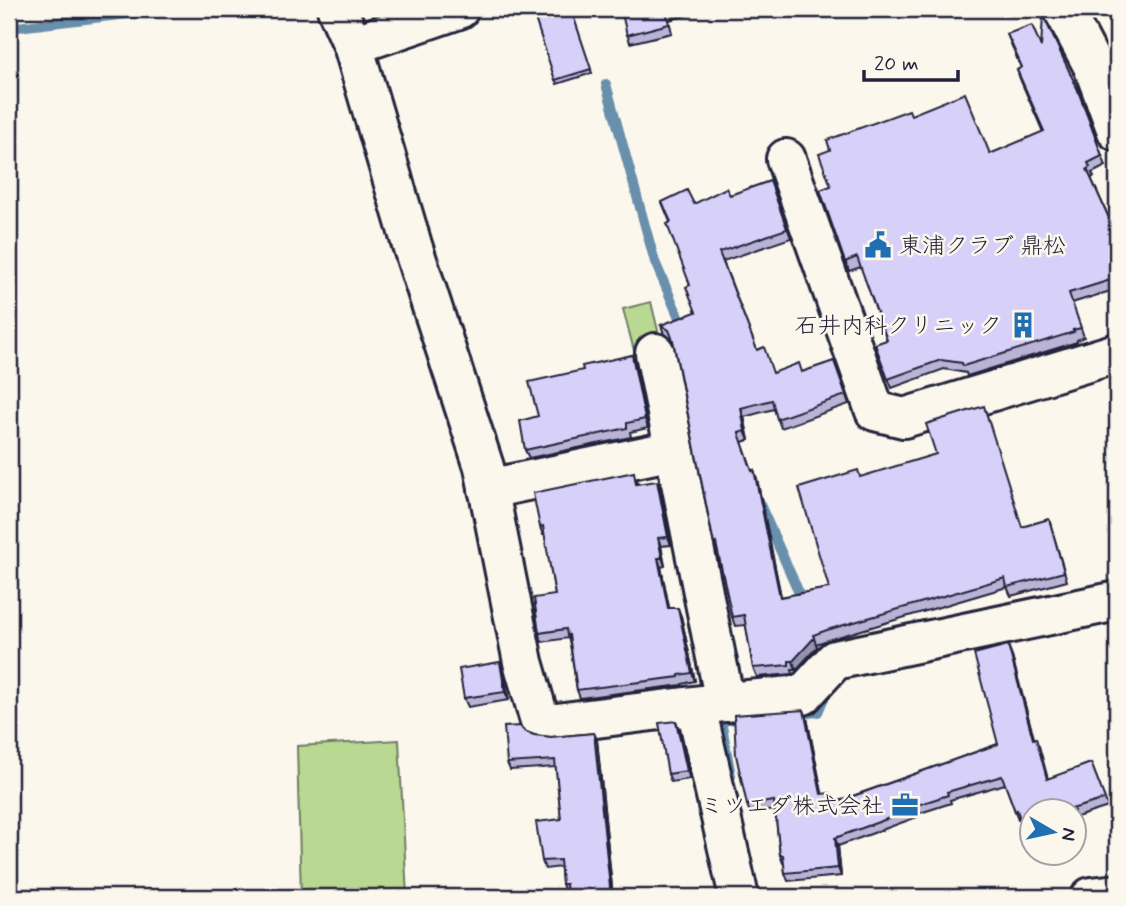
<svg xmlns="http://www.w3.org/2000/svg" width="1126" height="906" font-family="Mynerve,'Klee One',sans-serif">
<rect width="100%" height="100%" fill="#fbf7ec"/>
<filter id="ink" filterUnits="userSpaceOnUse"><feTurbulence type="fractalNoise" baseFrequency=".0143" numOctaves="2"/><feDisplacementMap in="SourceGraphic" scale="14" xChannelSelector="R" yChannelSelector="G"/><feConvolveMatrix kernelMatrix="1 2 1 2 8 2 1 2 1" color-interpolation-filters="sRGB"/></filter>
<g filter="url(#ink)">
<g fill="#b9d891" stroke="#6e7d66" stroke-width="2">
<polygon points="651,302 663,351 636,358 623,309"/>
<polygon points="399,740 407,897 301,897 297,746"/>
</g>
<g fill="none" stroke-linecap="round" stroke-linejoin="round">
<g stroke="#678fac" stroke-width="10">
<polyline points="9,28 170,9"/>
<polyline points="606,84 655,262 684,329"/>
<polyline points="758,500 804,604"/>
<polyline points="797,714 818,712 826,693"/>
<polyline points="730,720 721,721 731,776"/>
</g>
<g stroke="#22223b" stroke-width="44">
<g id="minor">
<polyline points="337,9 353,45 412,245 484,467 523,662 540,721 556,723 725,702 803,695 835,660 1117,601"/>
<polyline points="1063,9 1093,66 1117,131"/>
<polyline points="353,45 459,9"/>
<polyline points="786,159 875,411 904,418 1117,353"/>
<polyline points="655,353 725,702"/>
<polyline points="488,489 674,450"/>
<polyline points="696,707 739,897"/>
<polyline points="1091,897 1117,894"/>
</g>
</g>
<use href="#minor" stroke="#fbf7ec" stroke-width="38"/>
</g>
<g fill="#b9b4d6" stroke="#22223b" stroke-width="2">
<polygon points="571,9 592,73 557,84 534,15"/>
<polygon points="621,9 710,9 669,20 672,33 630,43"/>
<polygon points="1007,34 1041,47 1077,88 1106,166 1092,173 1094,177 1091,178 1117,236 1117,289 1072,303 1084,337 1077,340 1077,342 967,376 966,373 944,369 892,388 875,344 887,340 861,267 849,271 820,190 831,186 911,115 990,154 1043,132 1020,79 1017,70 1021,68"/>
<polygon points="770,181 791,238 723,261 757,350 773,373 802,372 834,361 849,404 781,428 774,409 744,417 749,440 742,442 752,471 754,470 757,479 781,597 829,588 860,477 1022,527 1049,519 1067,581 1011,596 1007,587 831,639 816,644 817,647 796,670 792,670 793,674 757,677 753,668 746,625 735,626 732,617 718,552 714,544 674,344 672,339 664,334 661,325 696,312 690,285 670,222 662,202 694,204 730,195"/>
<polygon points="632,355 635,364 648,428 630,432 631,437 529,458 525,450 538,416 583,370"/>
<polygon points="637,480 638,484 660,489 671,545 661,546 665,566 661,567 669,608 681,616 695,681 682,684 682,685 580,698 577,690 570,644 568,638 542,642 539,633 555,595 545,535 543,535 540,527"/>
<polygon points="1011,653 1034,738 1039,746 1048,779 1091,763 1108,807 1074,818 1074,811 1032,811 1032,831 1025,833 1020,818 1018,819 1005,784 950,800 951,803 917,814 917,817 838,846 841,876 788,881 785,873 784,863 783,863 780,855 775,810 750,813 747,805 807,718 822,794 833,801 833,803 998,744"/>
<polygon points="503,671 509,700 468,707 464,698"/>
<polygon points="676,721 679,730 690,779 671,782 668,774"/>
<polygon points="524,731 534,735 551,737 594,733 597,740 613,897 567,897 567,892 565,892 562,884 561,867 545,869 542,861 561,819 556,767 510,770 507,763"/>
</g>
<g fill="#9692ae" stroke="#22223b" stroke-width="2">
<polygon points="632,355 635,364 648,428 645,419"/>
<polygon points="741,408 744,417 749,440 745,431"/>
<polygon points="754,470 757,479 783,606 780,597"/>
<polygon points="657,481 660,489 671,545 668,537"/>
<polygon points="658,538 661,546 665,566 662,558"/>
<polygon points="658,558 661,567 671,617 668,608"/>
<polygon points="678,608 681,616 695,681 692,673"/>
<polygon points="813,635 817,647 796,670 793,661"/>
<polygon points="1008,645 1011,653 1036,747 1033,739"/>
<polygon points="500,662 503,671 509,700 505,692"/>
<polygon points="804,710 807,718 824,802 821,794"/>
<polygon points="676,721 679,730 690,779 687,771"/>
<polygon points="594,733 597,740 613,897 611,897"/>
<polygon points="835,838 838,846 841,876 838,868"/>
</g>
<g fill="#d7d1f9" stroke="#22223b" stroke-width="2">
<polygon points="555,9 571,9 591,69 555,80 534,15"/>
<polygon points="621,9 676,9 666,11 669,24 627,35"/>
<polygon points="1043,15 1077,88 1102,156 1088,163 1090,167 1087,169 1117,236 1117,278 1069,293 1081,328 1073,330 1074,332 963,366 962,363 941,360 888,379 875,344 887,340 857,257 845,262 820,190 831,186 819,154 830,150 827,140 909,110 911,115 965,93 990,154 1044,131 1017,70 1022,67 1007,34 1032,25 1041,47"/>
<polygon points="770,181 787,229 719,252 757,350 764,347 773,373 799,363 802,372 834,361 846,395 777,419 772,400 741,408 745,431 739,433 752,471 754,470 780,597 829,588 799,488 858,470 860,477 936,454 926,424 984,406 1022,527 1049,519 1064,572 1007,587 1005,578 827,630 813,635 814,638 793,661 789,661 789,665 753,668 744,615 732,617 716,543 714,544 673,340 669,330 661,325 696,312 686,287 690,285 667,224 671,222 662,202 687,190 694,204 726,188 730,195"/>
<polygon points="632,355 645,419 627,423 627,428 525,450 520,421 538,416 529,382 583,370 582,366"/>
<polygon points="634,472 636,484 657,481 668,537 658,538 662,558 658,558 668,608 678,608 692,673 679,675 679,677 577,690 569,635 567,636 566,629 539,633 534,598 555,595 543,526 540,527 533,493"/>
<polygon points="1008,645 1033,739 1036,738 1047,779 1091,763 1105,799 1065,811 1032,811 1032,822 1022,825 1017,810 1015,811 1002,776 947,792 948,795 914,806 914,809 835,838 838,868 785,873 783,855 780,855 774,801 747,805 736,755 734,715 804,710 821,794 830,793 831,804 998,744 974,654"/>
<polygon points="500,662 505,692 464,698 459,669"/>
<polygon points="676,721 687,771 668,774 659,723"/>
<polygon points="520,726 524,731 534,735 551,737 594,733 611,897 567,897 566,884 562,884 560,860 542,861 536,822 561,819 555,760 507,763 504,727"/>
</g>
</g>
<defs>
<g id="civic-bare" transform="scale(2.1)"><path d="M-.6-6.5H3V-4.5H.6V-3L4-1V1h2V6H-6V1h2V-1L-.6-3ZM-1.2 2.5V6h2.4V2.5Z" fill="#1f6fb2" stroke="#fbf7ec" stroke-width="2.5" paint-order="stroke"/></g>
<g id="building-bare" transform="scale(2.1)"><path d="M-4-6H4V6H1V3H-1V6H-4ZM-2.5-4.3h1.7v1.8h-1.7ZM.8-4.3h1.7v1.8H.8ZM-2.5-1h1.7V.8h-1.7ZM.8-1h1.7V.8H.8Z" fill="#1f6fb2" stroke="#fbf7ec" stroke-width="2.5" paint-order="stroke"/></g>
<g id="office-bare" transform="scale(2.1)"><path d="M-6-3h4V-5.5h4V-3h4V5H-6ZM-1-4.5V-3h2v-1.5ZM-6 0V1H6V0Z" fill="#1f6fb2" stroke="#fbf7ec" stroke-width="2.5" paint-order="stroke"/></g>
</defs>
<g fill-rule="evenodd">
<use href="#civic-bare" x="878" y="245"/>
<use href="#building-bare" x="1023" y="325"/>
<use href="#office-bare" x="905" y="805"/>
</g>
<g text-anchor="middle" stroke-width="5" stroke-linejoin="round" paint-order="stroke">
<g font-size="23" fill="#22223b" stroke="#fbf7ec" text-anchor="end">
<text x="899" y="253" text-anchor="start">東浦クラブ 鼎松</text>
<text x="1002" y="333">石井内科クリニック</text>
<text x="884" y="813">ミツエダ株式会社</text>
</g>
</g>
<rect width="1126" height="906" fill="none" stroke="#fbf7ec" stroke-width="35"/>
<rect x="18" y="18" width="1091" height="871" fill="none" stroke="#22223b" stroke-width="2.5" filter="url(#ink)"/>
<g transform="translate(1053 832) rotate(99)"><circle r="33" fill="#fbf7ec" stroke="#a4a2a5" stroke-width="2"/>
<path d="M0-5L12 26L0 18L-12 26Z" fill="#1f6fb2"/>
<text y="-10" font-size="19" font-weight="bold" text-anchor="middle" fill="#22223b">N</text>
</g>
<path d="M864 70v10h94v-10" fill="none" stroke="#22223b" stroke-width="3.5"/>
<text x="874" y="70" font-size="21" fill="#22223b" stroke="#fbf7ec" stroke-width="5" paint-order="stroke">20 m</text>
</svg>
